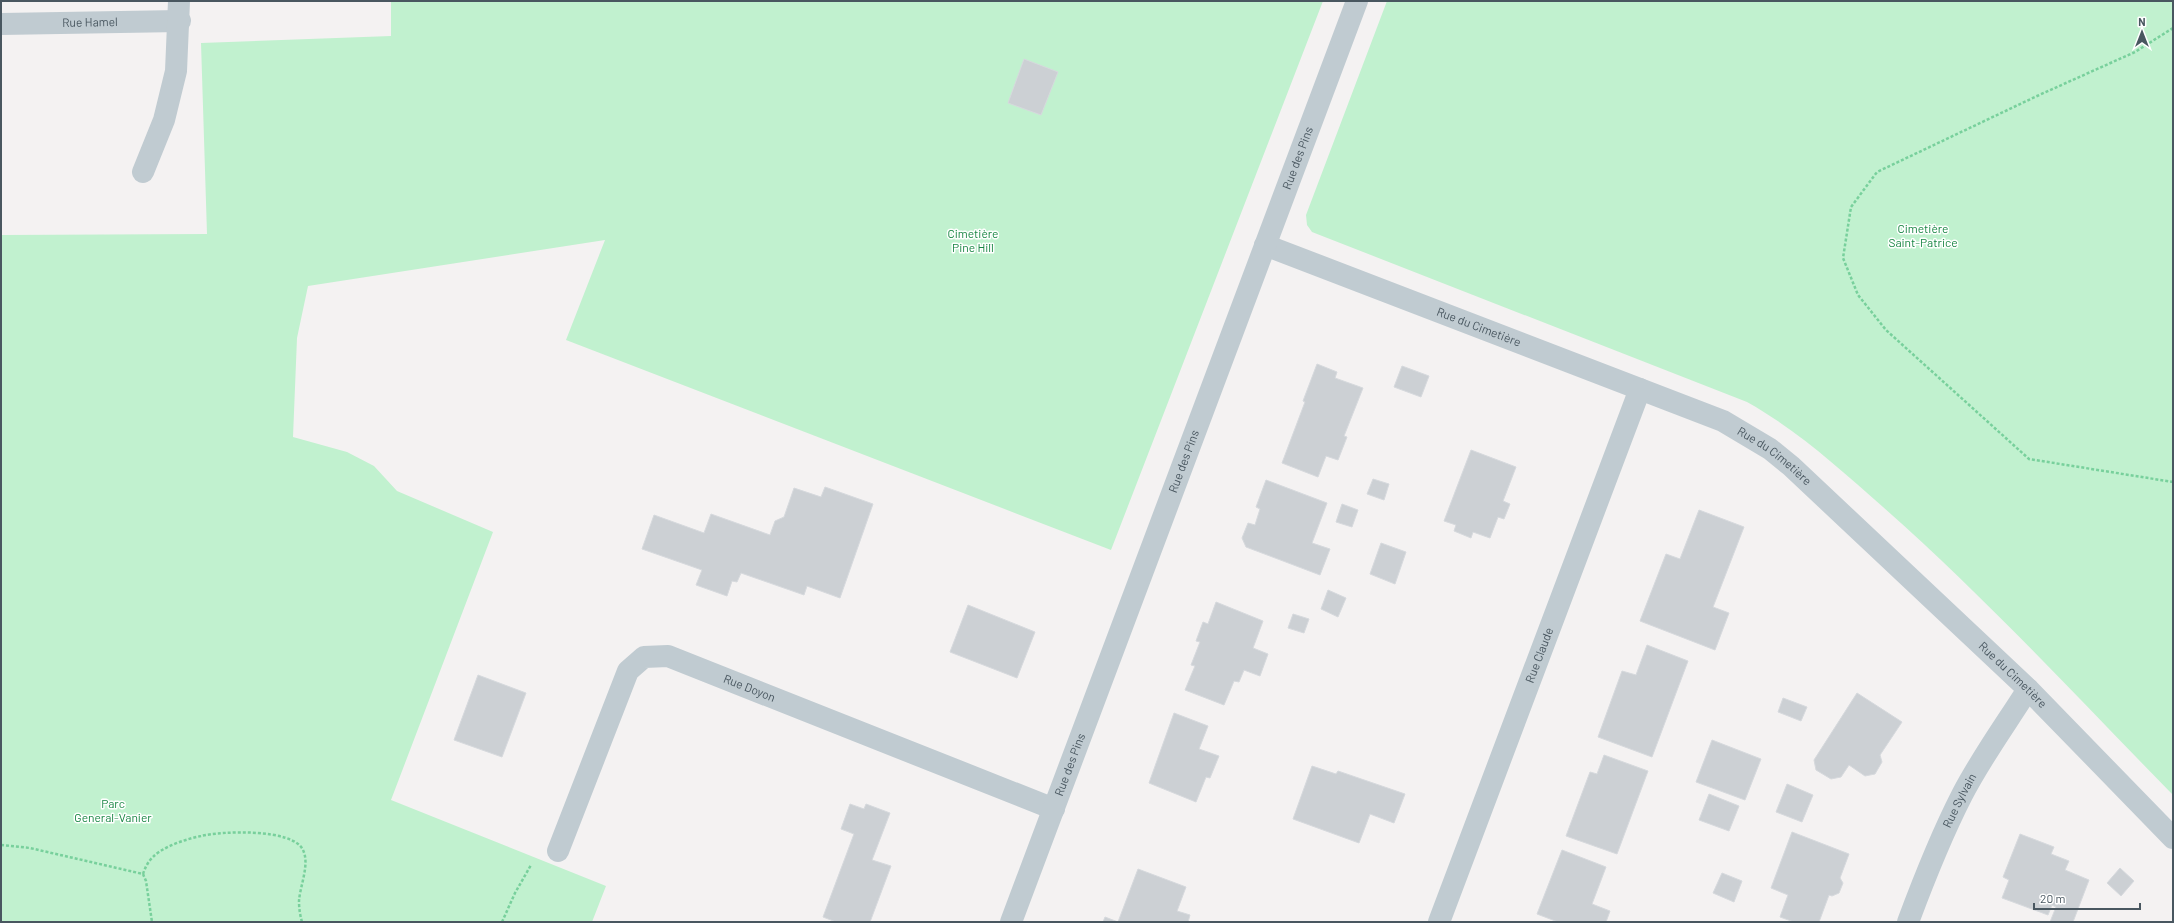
<svg xmlns="http://www.w3.org/2000/svg" width="2174" height="923" font-family="Barlow,sans-serif">
<rect width="100%" height="100%" fill="#f4f2f2"/>
<g fill="#c1f1cf">
<polygon points="391,1 1323,1 1111,550 566,340 605,240 308,286 297,338 293,437 347,452 374,466 397,491 493,532 391,800 606,886 592,922 1,922 1,235 207,234 201,43 391,36"/>
<path d="M 1387,1 L 2173,1 L 2173,795 C 2078,698 1985,597 1883,507 C 1840,469 1797,430 1747,402 L 1312,232 L 1307,225 L 1306,215 Z"/>
</g>
<g fill="#ccd0d4" stroke="#d6d9dd">
<polygon points="1024,59 1058,72 1041,115 1008,103"/>
<polygon points="1317,364 1337,372 1335,378 1363,388 1344,436 1347,437 1338,460 1326,456 1318,477 1282,463 1305,402 1303,401"/>
<polygon points="1402,366 1429,376 1421,397 1394,387"/>
<polygon points="1471,450 1516,467 1503,501 1510,504 1504,519 1498,517 1490,538 1473,532 1471,538 1454,531 1456,525 1444,521"/>
<polygon points="1373,479 1389,484 1384,500 1367,494"/>
<polygon points="1266,480 1327,503 1312,543 1330,549 1320,575 1246,547 1242,538 1248,523 1255,525 1260,509 1256,507"/>
<polygon points="825,487 873,504 840,598 807,586 804,595 741,573 737,582 732,581 727,596 696,585 702,570 642,549 654,515 704,533 711,514 770,535 775,521 784,517 794,488 821,497"/>
<polygon points="1342,504 1358,510 1352,527 1336,522"/>
<polygon points="1699,510 1744,527 1713,607 1729,613 1715,650 1640,621 1666,554 1680,559"/>
<polygon points="1381,543 1406,552 1395,584 1370,574"/>
<polygon points="1328,590 1346,598 1338,617 1321,609"/>
<polygon points="1216,602 1263,621 1253,648 1268,654 1260,676 1244,670 1239,682 1234,681 1224,705 1185,690 1195,666 1191,665 1200,642 1196,641 1203,622 1208,624"/>
<polygon points="968,605 1035,632 1017,678 950,652"/>
<polygon points="1293,614 1309,619 1304,633 1288,628"/>
<polygon points="1647,645 1688,661 1652,757 1598,737 1622,671 1636,675"/>
<polygon points="478,675 526,693 502,757 454,740"/>
<polygon points="1857,693 1902,722 1880,755 1882,762 1875,774 1865,776 1849,765 1841,777 1831,779 1816,770 1814,760"/>
<polygon points="1783,698 1807,707 1801,721 1778,712"/>
<polygon points="1174,713 1208,726 1199,749 1219,756 1210,778 1206,777 1196,802 1149,783"/>
<polygon points="1712,740 1761,759 1745,800 1696,782"/>
<polygon points="1604,755 1648,771 1617,854 1566,836 1590,772 1597,774"/>
<polygon points="1312,766 1336,774 1338,771 1405,794 1394,823 1370,814 1359,843 1293,819"/>
<polygon points="1787,784 1813,795 1802,822 1776,812"/>
<polygon points="1709,794 1739,806 1729,831 1699,820"/>
<polygon points="850,804 864,809 866,804 890,813 872,860 891,866 870,922 836,922 823,917 854,834 841,829"/>
<polygon points="1792,832 1849,854 1840,878 1843,883 1839,893 1832,896 1829,895 1819,922 1794,922 1780,917 1788,895 1771,888"/>
<polygon points="2020,834 2054,847 2051,854 2069,861 2065,870 2089,880 2073,922 2050,922 2056,907 2052,905 2048,915 2002,898 2009,880 2003,877"/>
<polygon points="1562,850 1606,867 1592,904 1610,911 1606,922 1558,922 1537,914"/>
<polygon points="2120,868 2134,881 2121,896 2107,883"/>
<polygon points="1138,869 1186,887 1177,911 1190,915 1188,922 1103,922 1105,917 1118,922"/>
<polygon points="1722,873 1742,881 1734,902 1713,893"/>
</g>
<g fill="none" stroke-linecap="round" stroke-linejoin="round">
<g stroke="#78d09c" stroke-width="2.5" stroke-dasharray="3 2" stroke-linecap="butt">
<polyline points="2173,28 2135,52 2037,96 1877,172 1851,207 1843,258 1858,295 1886,330 2029,459 2173,482"/>
<polyline points="1,845 30,848 143,874 146,881 152,922"/>
<path d="M 143,874 C 146,865 150,858 159,852 C 171,844 187,839 201,836 C 221,831 293,828 303,850 C 310,864 300,886 299,901 C 299,908 300,915 302,922"/>
<polyline points="502,922 515,893 531,865"/>
</g>
<g stroke="#c0cbd1" stroke-width="22">
<path id="s1" d="M 1,24 L 180,21"/>
<polyline points="143,172 164,120 176,71 179,1"/>
<path id="s2" d="M 1265,245 L 1723,421 L 1770,449 L 1791,466 L 2028,689 L 2173,838"/>
<path id="s3" d="M 558,851 L 628,671 L 644,657 L 668,656 L 1054,809"/>
<path id="s4" d="M 1439,922 L 1640,389"/>
<path id="s5" d="M 1908,922 C 1924,879 1941,836 1962,795 C 1981,758 2006,724 2028,689"/>
</g>
<path stroke="#c0cbd1" stroke-width="22" id="s6" d="M 1011,922 L 1357,1"/>
</g>
<g text-anchor="middle" stroke-width="3" stroke-linejoin="round" paint-order="stroke">
<g font-size="12" fill="#495760" stroke="#fff">
<text dy="4" stroke="none"><textPath href="#s1" startOffset="89">Rue Hamel</textPath></text>
<text dy="4" stroke="none"><textPath href="#s6" startOffset="816">Rue des Pins</textPath></text>
<text dy="4" stroke="none"><textPath href="#s2" startOffset="229">Rue du Cimetière</textPath></text>
<text dy="4" stroke="none"><textPath href="#s2" startOffset="553">Rue du Cimetière</textPath></text>
<text dy="4" stroke="none"><textPath href="#s6" startOffset="492">Rue des Pins</textPath></text>
<text dy="4" stroke="none"><textPath href="#s4" startOffset="285">Rue Claude</textPath></text>
<text dy="4" stroke="none"><textPath href="#s2" startOffset="877">Rue du Cimetière</textPath></text>
<text dy="4" stroke="none"><textPath href="#s3" startOffset="326">Rue Doyon</textPath></text>
<text dy="4" stroke="none"><textPath href="#s6" startOffset="168">Rue des Pins</textPath></text>
<text dy="4" stroke="none"><textPath href="#s5" startOffset="132">Rue Sylvain</textPath></text>
</g>
<g font-size="12" fill="#178542" stroke="#fff">
<text x="1923" y="233">Cimetière<tspan x="1923" dy="14">Saint-Patrice</tspan></text>
<text x="973" y="238">Cimetière<tspan x="973" dy="14">Pine Hill</tspan></text>
<text x="113" y="808">Parc<tspan x="113" dy="14">General-Vanier</tspan></text>
</g>
</g>
<rect width="2174" height="923" fill="none" stroke="#495760" stroke-width="4"/>
<g transform="translate(2142 32)" stroke="#ffffff" stroke-width="3" paint-order="stroke">
<path d="M0-3L7 15L0 10L-7 15Z" fill="#495760"/>
<text y="-6" font-size="11" font-weight="bold" text-anchor="middle" fill="#495760">N</text>
</g>
<path d="M2034 903v6h106v-6" fill="none" stroke="#495760" stroke-width="2"/>
<text x="2040" y="903" font-size="12" fill="#495760" stroke="#ffffff" stroke-width="3" paint-order="stroke">20 m</text>
</svg>
